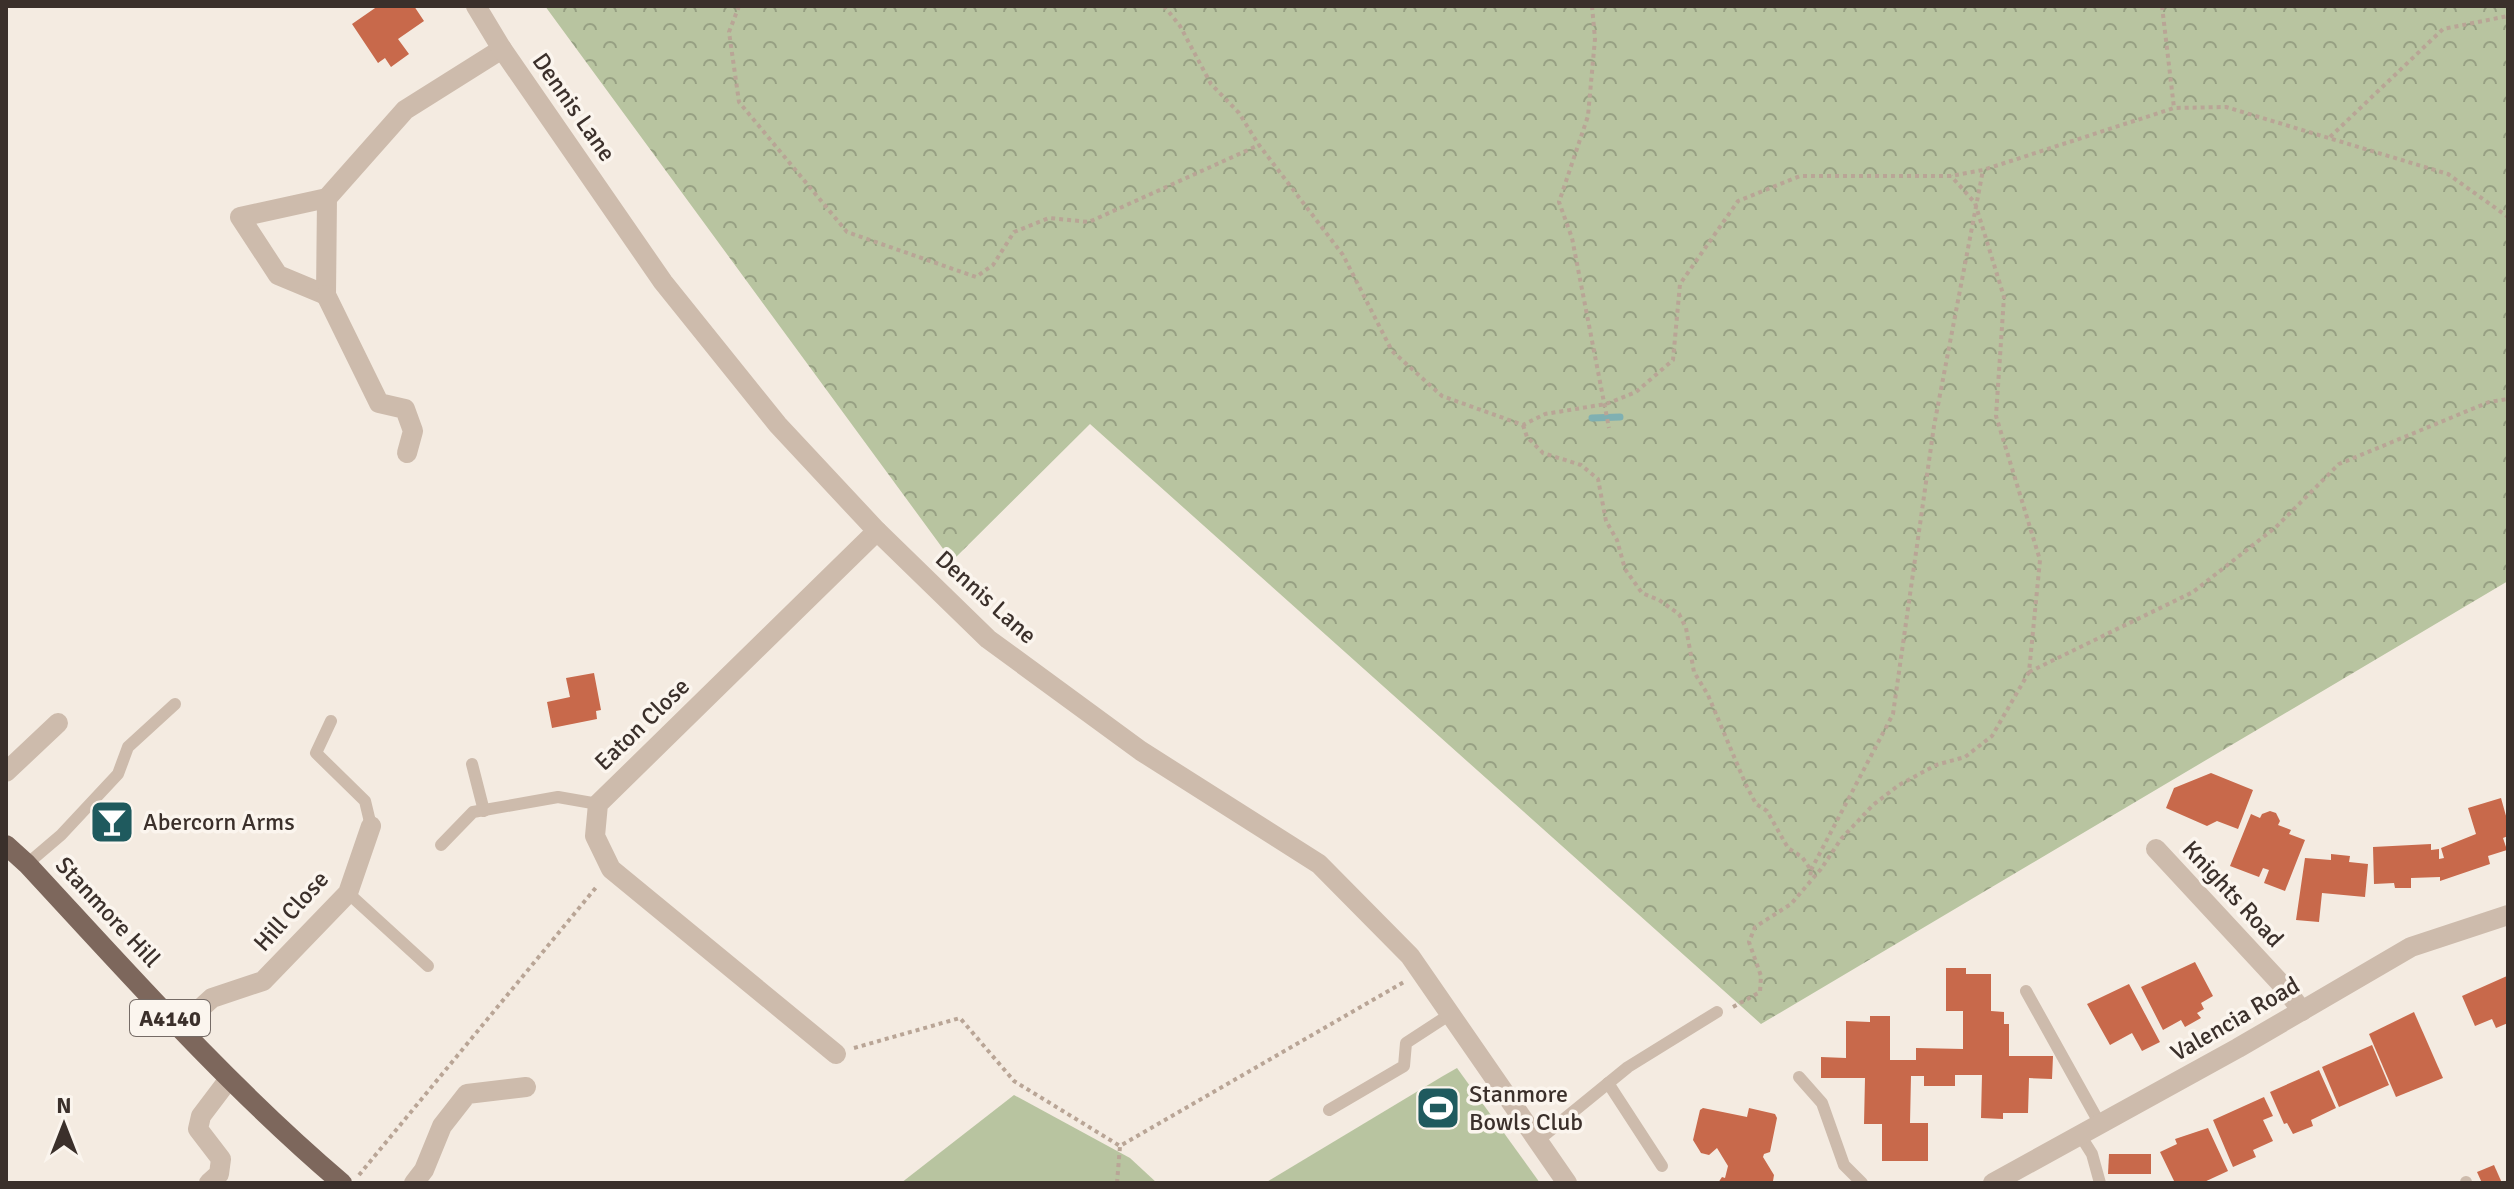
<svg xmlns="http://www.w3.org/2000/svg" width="2514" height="1189" font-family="Signika,sans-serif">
<defs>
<pattern id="forest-crowns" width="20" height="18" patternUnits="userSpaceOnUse" patternTransform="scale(2)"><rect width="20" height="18" fill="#b8c4a0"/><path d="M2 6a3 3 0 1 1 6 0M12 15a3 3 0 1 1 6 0" fill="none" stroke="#97a083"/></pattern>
</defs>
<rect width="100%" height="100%" fill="#f4ebe1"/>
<polygon fill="url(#forest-crowns)" points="545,6 2508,6 2508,581 1761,1024 1090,424 952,561"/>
<g fill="#b8c4a0">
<polygon points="1457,1068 1540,1183 1265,1183 1443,1076"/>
<polygon points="1014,1095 1130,1158 1157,1183 901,1183"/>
</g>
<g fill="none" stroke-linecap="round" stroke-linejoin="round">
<polyline stroke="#7fb0b2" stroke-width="7" points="1592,418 1620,417"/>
</g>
<g fill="#c8694b">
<polygon points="378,6 414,6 424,21 398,39 409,54 391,67 385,58 378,63 352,24"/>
<polygon points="594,673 601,710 596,711 597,719 552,728 547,702 570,697 566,678"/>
<polygon points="2211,773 2253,790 2238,829 2217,821 2207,826 2166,808 2174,788"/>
<polygon points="2501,798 2508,823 2508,836 2503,838 2507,850 2488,856 2490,864 2440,881 2440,877 2411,878 2411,888 2395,888 2394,883 2374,884 2373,847 2431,844 2431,850 2439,849 2439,859 2444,858 2441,848 2476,834 2468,808"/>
<polygon points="2270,811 2276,813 2280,821 2278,825 2291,830 2289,834 2305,840 2285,891 2264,883 2269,870 2263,868 2259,877 2230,866 2251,814 2260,818 2262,814"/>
<polygon points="2331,854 2350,856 2349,862 2368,864 2365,897 2322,893 2319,922 2296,920 2305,858 2331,860"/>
<polygon points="2195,962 2213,996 2201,1003 2204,1009 2197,1013 2201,1018 2185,1027 2181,1020 2163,1030 2141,987"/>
<polygon points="1946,968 1966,968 1966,974 1991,974 1991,1011 2004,1012 2004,1024 2009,1024 2009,1056 2053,1056 2052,1079 2029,1078 2028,1113 2003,1113 2003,1119 1981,1118 1982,1075 1955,1075 1955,1086 1924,1086 1924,1076 1911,1076 1910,1123 1928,1123 1928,1161 1882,1161 1882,1124 1864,1124 1865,1078 1821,1078 1821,1057 1846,1058 1846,1021 1870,1022 1870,1016 1890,1016 1890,1060 1916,1060 1916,1048 1963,1049 1963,1011 1946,1011"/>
<polygon points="2507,976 2508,1023 2496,1028 2492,1019 2475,1026 2462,996"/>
<polygon points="2129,984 2160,1042 2142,1051 2132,1033 2110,1045 2087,1004"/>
<polygon points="2414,1012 2443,1078 2396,1097 2369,1034"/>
<polygon points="2372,1045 2389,1085 2339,1107 2322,1067"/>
<polygon points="2319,1070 2336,1108 2311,1120 2313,1126 2293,1134 2287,1123 2284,1124 2270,1092"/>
<polygon points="2264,1097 2273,1116 2263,1120 2273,1141 2253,1150 2256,1157 2233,1167 2213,1120"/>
<polygon points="1703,1108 1747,1117 1749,1108 1775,1114 1777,1118 1770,1152 1764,1154 1763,1157 1774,1175 1773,1181 1769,1183 1718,1183 1722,1177 1725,1178 1728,1166 1717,1148 1709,1155 1701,1153 1693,1140 1700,1110"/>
<polygon points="2208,1128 2228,1171 2202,1183 2175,1183 2160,1152 2177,1144 2175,1139"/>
<polygon points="2109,1154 2151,1154 2151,1174 2108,1174"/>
<polygon points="2494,1165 2502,1183 2482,1183 2477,1172"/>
</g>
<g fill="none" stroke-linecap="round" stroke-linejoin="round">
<g stroke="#b9a596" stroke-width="4" stroke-dasharray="4 4" stroke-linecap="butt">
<polyline points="739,6 729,32 739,102 847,232 976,277 993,265 1014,232 1049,218 1089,222 1259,145"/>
<polyline points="1164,6 1180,26 1211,84 1239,113 1259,145 1343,255 1392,351 1442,396 1523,425 1545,414 1606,404 1636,392 1673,360 1680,284 1738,201 1800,176 1951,176 1983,170 2174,108 2226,107 2448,174 2508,217"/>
<polyline points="1592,6 1595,39 1588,116 1559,202 1572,238 1609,428"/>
<polyline points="2162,6 2174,108"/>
<polyline points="2330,137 2443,29 2508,16"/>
<polyline points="1523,425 1527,437 1543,453 1581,465 1598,479 1606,521 1617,540 1625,569 1642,593 1659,600 1679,614 1686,628 1694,672 1708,695 1746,785 1756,804 1767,811 1788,848 1802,857 1811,870 1810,879"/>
<polyline points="2029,672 2193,592 2276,527 2339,464 2489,402 2508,399"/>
<polyline points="1811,870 1893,714 1934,426 1983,170"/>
<polyline points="1733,1007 1760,992 1761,976 1749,942 1755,927 1791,904 1821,869 1841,839 1873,805 1899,785 1936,765 1965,757 1992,736 2029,672 2040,560 1996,416 2004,297 1975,203 1951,176"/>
<polyline points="854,1048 960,1018 1014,1081 1120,1146"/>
<polyline points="359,1175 598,885"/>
<polyline points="1117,1183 1120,1146 1404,982"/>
</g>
<g stroke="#cdbbac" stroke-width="12">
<polyline points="331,721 316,753 365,801 371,826"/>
<polyline points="472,764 484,811"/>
<polyline points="441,845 473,812 558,797 598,804"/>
<polyline points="27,864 61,835 118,774 128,747 175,704"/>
<polyline points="348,893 428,966"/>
<polyline points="2026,991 2100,1124"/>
<polyline points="1799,1077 1822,1103 1844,1165 1862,1183"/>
<polyline points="1608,1083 1662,1166"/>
<polyline points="1329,1110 1404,1066 1406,1043 1449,1015"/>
<polyline points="2080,1135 2092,1154 2100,1183"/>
<polyline points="1536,1142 1628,1067 1717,1012"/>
<polyline points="2466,1182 2466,1183"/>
</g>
<g stroke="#cdbbac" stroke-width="20">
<polyline points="327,198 240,217 278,275 326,295 327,198 405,110 502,49"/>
<polyline points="326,295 379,403 405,409 413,431 407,453"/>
<polyline points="6,772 58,723"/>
<polyline points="2156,849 2284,987 2302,1011"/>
<polyline points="179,1028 212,998 263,981 348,893 371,826"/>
<polyline points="836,1054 611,869 595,836 598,804 877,531"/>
<polyline points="209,1183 219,1174 221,1159 198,1129 201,1116 229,1079"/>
<polyline points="414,1183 424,1170 442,1126 467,1094 526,1087"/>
<polyline points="1993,1183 2238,1048 2411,947 2508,915"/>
</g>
<polyline stroke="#cdbbac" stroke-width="20" points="476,6 502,49 663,282 778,425 877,531 988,639 1141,751 1319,864 1410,956 1567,1183"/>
<path stroke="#7d675c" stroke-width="20" d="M 6,845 L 27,864 C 129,974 228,1086 342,1183"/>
</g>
<defs>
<g id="bar-square" transform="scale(2.3)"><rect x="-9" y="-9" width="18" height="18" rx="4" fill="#1f5a5e" stroke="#fbf5ee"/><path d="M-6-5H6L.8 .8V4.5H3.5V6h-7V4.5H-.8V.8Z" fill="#fff"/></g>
<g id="stadium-square" transform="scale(2.3)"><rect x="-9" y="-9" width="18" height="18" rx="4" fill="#1f5a5e" stroke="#fbf5ee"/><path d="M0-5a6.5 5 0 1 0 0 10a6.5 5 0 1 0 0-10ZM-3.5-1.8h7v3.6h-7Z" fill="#fff"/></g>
</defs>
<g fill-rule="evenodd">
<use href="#bar-square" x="112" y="822"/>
<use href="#stadium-square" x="1438" y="1108"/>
</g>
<g text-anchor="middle" stroke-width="7" stroke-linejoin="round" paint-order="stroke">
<rect fill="#fbf5ee" stroke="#756b66" stroke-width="2" x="130" y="1000" width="80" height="36" rx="6"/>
<g font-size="22" font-weight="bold" fill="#3b302b">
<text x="170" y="1026">A4140</text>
</g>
<g font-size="24" fill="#3b302b" stroke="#fbf5ee">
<text transform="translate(574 107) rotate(55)" y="8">Dennis Lane</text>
<text transform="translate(986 597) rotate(42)" y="8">Dennis Lane</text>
<text transform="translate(642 724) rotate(-44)" y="8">Eaton Close</text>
<text transform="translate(2233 894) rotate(47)" y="8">Knights Road</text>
<text transform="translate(291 911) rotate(-48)" y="8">Hill Close</text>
<text transform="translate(108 912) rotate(47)" y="8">Stanmore Hill</text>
<text transform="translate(2235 1019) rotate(-30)" y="8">Valencia Road</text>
</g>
<g font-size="24" fill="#3b302b" stroke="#fbf5ee" text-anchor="start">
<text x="143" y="830">Abercorn Arms</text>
<text x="1469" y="1102">Stanmore<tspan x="1469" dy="28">Bowls Club</tspan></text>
</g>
</g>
<rect width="2514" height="1189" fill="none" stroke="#3b302b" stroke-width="16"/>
<g transform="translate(64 1125)" stroke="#fbf5ee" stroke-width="6" paint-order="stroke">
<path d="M0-6L14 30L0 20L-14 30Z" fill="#3b302b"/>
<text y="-12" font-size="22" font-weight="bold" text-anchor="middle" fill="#3b302b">N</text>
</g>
</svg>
